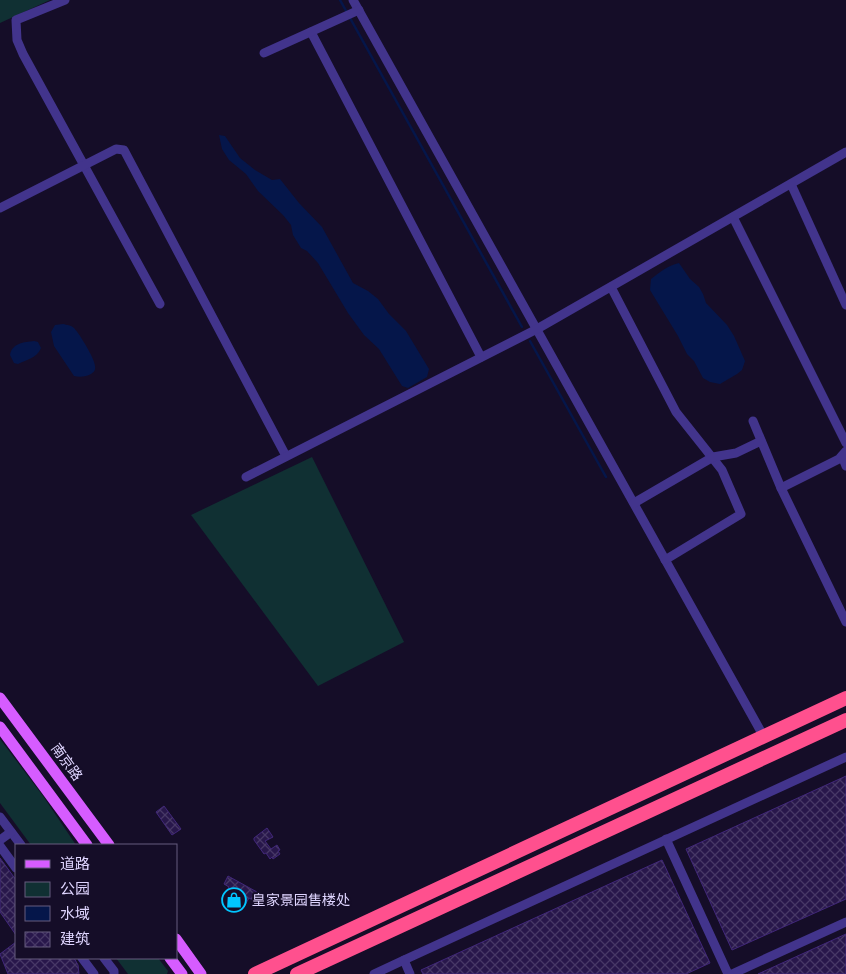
<svg xmlns="http://www.w3.org/2000/svg" width="846" height="974" font-family="Manrope,'Noto Sans SC',sans-serif">
<defs>
<pattern id="building-cross-hatch" width="8" height="8" patternUnits="userSpaceOnUse" patternTransform="scale(1.25)"><rect width="8" height="8" fill="#28174b"/><path d="M0 0l8 8M0 8l8-8" fill="none" stroke="#473866"/></pattern>
</defs>
<rect width="100%" height="100%" fill="#150d28"/>
<g fill="#103033">
<polygon points="0,0 50,0 0,23"/>
<polygon points="312,457 404,642 318,686 191,515"/>
<polygon points="0,739 43,796 76,845 31,845 0,803"/>
<polygon points="116,958 158,958 168,971 167,974 128,974"/>
</g>
<g fill="#05164a">
<polygon points="219,135 225,136 240,158 255,170 272,180 280,179 299,203 322,227 353,283 368,291 378,299 389,314 406,331 429,369 427,377 408,388 402,386 379,349 364,335 348,313 318,263 307,251 301,248 293,235 291,225 283,215 258,191 246,174 229,160 222,149"/>
<path d="M 679,263 L 690,279 L 699,287 L 703,294 L 706,303 L 727,325 L 734,336 L 745,361 L 742,370 L 737,374 L 720,384 L 710,382 L 703,378 L 694,361 L 687,354 L 678,336 L 650,290 L 651,279 C 660,272 667,266 679,263 Z"/>
<path d="M 63,324 C 67,325 71,325 74,328 C 79,333 95,359 95,366 C 96,371 93,373 89,375 C 84,377 79,377 74,376 L 54,346 L 51,332 L 55,325 Z"/>
<path d="M 34,341 L 38,342 L 41,348 C 37,358 26,360 18,364 L 14,363 L 10,355 C 12,343 24,342 34,341 Z"/>
</g>
<g fill="none" stroke-linecap="round" stroke-linejoin="round">
<g stroke="#05164a" stroke-width="2.5">
<polyline points="340,0 522,327"/>
<polyline points="530,341 606,477"/>
</g>
</g>
<g fill="url(#building-cross-hatch)" stroke="#41277a">
<polygon points="846,776 846,899 732,950 686,849"/>
<polygon points="164,806 181,829 172,835 156,812"/>
<polygon points="267,828 273,837 265,841 271,849 277,845 280,850 278,851 280,854 273,859 272,857 270,859 266,853 264,854 254,840 254,838"/>
<polygon points="0,858 16,880 16,935 0,912"/>
<polygon points="662,860 710,963 686,974 423,974 421,970"/>
<polygon points="228,876 257,892 253,900 249,898 242,910 222,899 229,887 224,884"/>
<polygon points="846,934 846,974 758,974"/>
<polygon points="16,942 16,958 74,958 78,965 79,974 8,974 0,954"/>
</g>
<g fill="none" stroke-linecap="round" stroke-linejoin="round">
<g stroke="#42348c" stroke-width="9">
<polyline points="65,0 16,20 17,40 23,54 160,304"/>
<polyline points="353,0 764,737"/>
<polyline points="311,32 481,357"/>
<polyline points="264,53 359,10"/>
<polyline points="791,184 846,305"/>
<polyline points="0,208 116,149 124,150 286,456"/>
<polyline points="733,217 846,443"/>
<polyline points="611,287 676,412 722,470 741,514 665,560"/>
<polyline points="753,421 781,488 846,622"/>
<polyline points="842,456 846,466"/>
<polyline points="246,477 537,329 846,152"/>
<polyline points="781,488 839,459 846,451"/>
<polyline points="634,503 713,457 736,453 761,441"/>
<polyline points="0,817 21,845"/>
<polyline points="666,839 728,974"/>
<polyline points="0,840 11,832"/>
<polyline points="0,846 16,868"/>
<polyline points="82,958 94,974"/>
<polyline points="104,958 114,971 114,974"/>
<polyline points="374,974 404,960"/>
<polyline points="410,974 404,960 846,757"/>
<polyline points="732,974 846,922"/>
</g>
<g stroke="#d65cff" stroke-width="11">
<polyline points="0,698 109,845"/>
<polyline points="0,727 87,845"/>
<polyline points="176,939 201,974"/>
<polyline points="170,958 182,974"/>
</g>
<g stroke="#ff508e" stroke-width="14">
<polyline points="255,974 846,698"/>
<polyline points="297,974 846,720"/>
</g>
</g>
<defs>
<g id="shop-ring" transform="scale(1.25)"><circle r="9.5" fill="#150d28" stroke="#01c6ff" stroke-width="1.5"/><path d="M-5-2.5h2.3a2.7 3.5 0 0 1 5.4 0H5L5.5 6h-11ZM-1.5-2.5h3a1.5 2.3 0 0 0-3 0Z" fill="#01c6ff"/></g>
</defs>
<g fill-rule="evenodd">
<use href="#shop-ring" x="234" y="900"/>
</g>
<g text-anchor="middle" stroke-width="4" stroke-linejoin="round" paint-order="stroke">
<g font-size="14" fill="#dfd5ff" stroke="#150d28">
<text transform="translate(67 762) rotate(54)" y="5">南京路</text>
</g>
<g font-size="14" fill="#dfd5ff" stroke="#150d28" text-anchor="start">
<text x="252" y="905">皇家景园售楼处</text>
</g>
</g>
<rect x="15" y="844" width="162" height="115" fill="#150d28" stroke="#665d7e"/>
<rect x="25" y="860" width="25" height="8" fill="#d65cff" stroke="#665d7e"/>
<text x="60" y="869" font-size="15" fill="#dfd5ff">道路</text>
<rect x="25" y="882" width="25" height="15" fill="#103033" stroke="#665d7e"/>
<text x="60" y="894" font-size="15" fill="#dfd5ff">公园</text>
<rect x="25" y="906" width="25" height="15" fill="#05164a" stroke="#665d7e"/>
<text x="60" y="919" font-size="15" fill="#dfd5ff">水域</text>
<rect x="25" y="932" width="25" height="15" fill="url(#building-cross-hatch)" stroke="#665d7e"/>
<text x="60" y="944" font-size="15" fill="#dfd5ff">建筑</text>
</svg>
